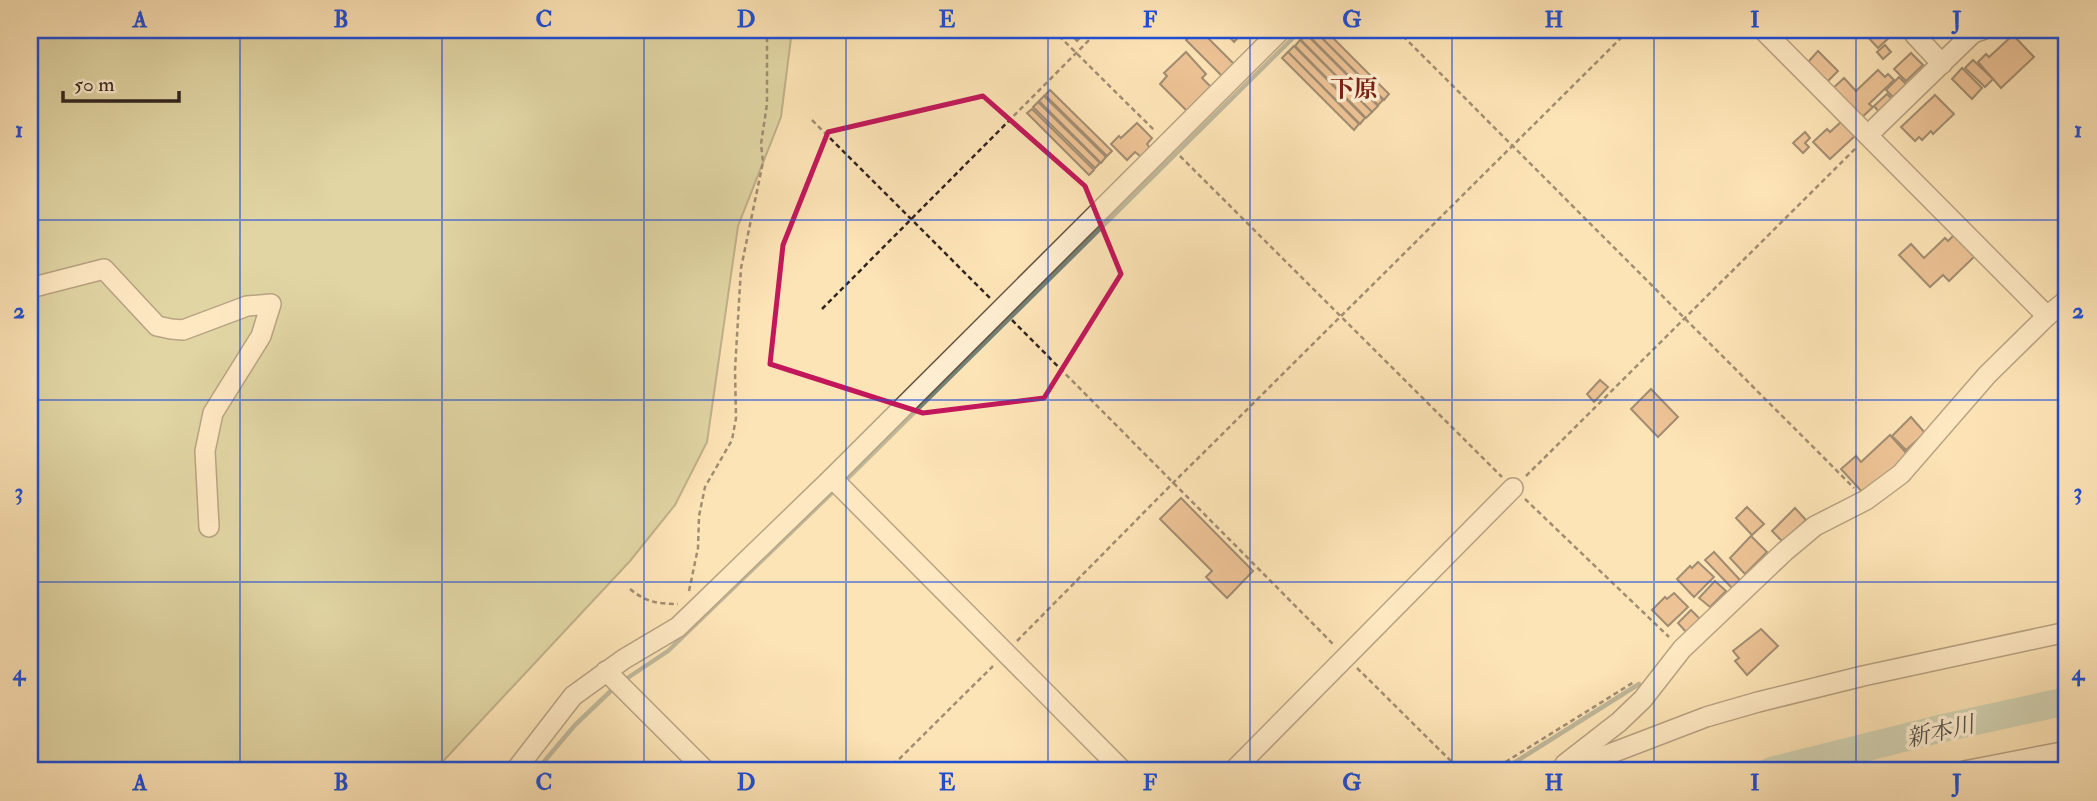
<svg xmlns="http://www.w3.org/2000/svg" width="2097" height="801" font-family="'IM FELL Double Pica','Noto Serif JP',serif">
<rect width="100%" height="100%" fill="#fde4b7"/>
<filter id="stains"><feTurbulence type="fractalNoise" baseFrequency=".00286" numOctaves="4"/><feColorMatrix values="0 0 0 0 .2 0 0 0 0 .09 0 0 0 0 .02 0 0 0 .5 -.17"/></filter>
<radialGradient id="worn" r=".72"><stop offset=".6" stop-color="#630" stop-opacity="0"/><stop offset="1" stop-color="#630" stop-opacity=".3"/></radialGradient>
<polygon fill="#bec48f" stroke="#787457" stroke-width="2" points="30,30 792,30 781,117 738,226 707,442 675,505 630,561 434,771 30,771"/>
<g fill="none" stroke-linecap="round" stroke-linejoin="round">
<g stroke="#738176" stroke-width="4.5">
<polyline points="844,482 1301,30"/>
<polyline points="623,681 668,651 837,488"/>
<polyline points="536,771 575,725 616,686"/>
<polyline points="1501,771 1639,684"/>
</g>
<polyline stroke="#9fbeb0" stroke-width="28" points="1771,771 1939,729 2067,701"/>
</g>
<g fill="#da9b6f" stroke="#32251f" stroke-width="2">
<polygon points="1066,30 1088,30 1077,41"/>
<polygon points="1197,30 1200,30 1235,65 1223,77 1186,40"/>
<polygon points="1223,30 1245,30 1234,42"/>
<polygon points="1310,30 1314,30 1383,100 1378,105 1306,33"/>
<polygon points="1314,30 1325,30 1389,94 1384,100"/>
<polygon points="1870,30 1894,30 1890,33 1892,35 1878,48 1865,34"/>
<polygon points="1306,34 1378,106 1372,112 1301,40"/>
<polygon points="2013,35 2034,57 2001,88 1978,62 1986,54 1989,57"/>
<polygon points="1300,40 1372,112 1366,118 1295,46"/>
<polygon points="1885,45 1891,52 1883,59 1877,52"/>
<polygon points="1294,46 1365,118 1360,124 1288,52"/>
<polygon points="1818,51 1838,71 1827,82 1808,62"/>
<polygon points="1186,52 1206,74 1202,78 1211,87 1187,111 1160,84 1167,76 1164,73"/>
<polygon points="1288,52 1359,124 1354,130 1282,58"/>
<polygon points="1911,53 1923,65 1906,81 1894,69"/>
<polygon points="1973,60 1993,79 1985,87 1965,68"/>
<polygon points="1962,68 1982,88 1972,99 1952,79"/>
<polygon points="1878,70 1885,77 1888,74 1894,80 1869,104 1873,107 1860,119 1831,90 1844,78 1856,91"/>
<polygon points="1899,77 1909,87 1895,99 1886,90"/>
<polygon points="1050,90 1112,151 1107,156 1045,95"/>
<polygon points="1887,94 1894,101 1880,113 1874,106"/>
<polygon points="1935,95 1954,114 1933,134 1931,131 1922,140 1919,137 1915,141 1901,127"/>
<polygon points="1044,96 1106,157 1101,163 1039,101"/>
<polygon points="1038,102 1100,163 1095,168 1033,107"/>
<polygon points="1032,109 1094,170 1089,175 1027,113"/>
<polygon points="1842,121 1856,135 1830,159 1813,142 1827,129 1830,132"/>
<polygon points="1137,123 1152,138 1147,144 1150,148 1141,157 1135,152 1127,160 1111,144 1119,136 1121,138"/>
<polygon points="1805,132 1810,138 1805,143 1809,147 1803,153 1793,143"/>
<polygon points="1956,233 1976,255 1949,281 1943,275 1930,287 1899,255 1911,244 1924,258 1945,238 1948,241"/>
<polygon points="1600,380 1608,387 1594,402 1587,394"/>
<polygon points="1651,389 1678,417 1658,437 1631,409"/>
<polygon points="1911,417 1925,433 1906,450 1892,436"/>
<polygon points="1890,435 1908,455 1865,495 1841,469 1856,456 1861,462"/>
<polygon points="1181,498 1253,571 1227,598 1206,577 1212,571 1160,519"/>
<polygon points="1747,507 1764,524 1752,535 1736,518"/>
<polygon points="1795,508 1806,520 1783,542 1772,531"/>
<polygon points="1751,536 1767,552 1745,574 1730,558"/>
<polygon points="1714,552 1740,580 1732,588 1705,560"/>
<polygon points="1698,562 1714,577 1694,597 1677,579 1690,566 1692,568"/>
<polygon points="1715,581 1726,591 1710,607 1699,598"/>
<polygon points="1674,593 1688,607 1668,626 1652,610 1665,597 1667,599"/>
<polygon points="1691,610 1701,620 1687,633 1678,623"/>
<polygon points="1761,629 1778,646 1747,675 1735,661 1739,658 1733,651"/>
</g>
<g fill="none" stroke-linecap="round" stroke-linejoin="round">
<g stroke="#655545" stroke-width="22">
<g id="minor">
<polyline points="1763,30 2047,316"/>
<polyline points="1915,35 1942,64"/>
<polyline points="1868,135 1973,33 1982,30"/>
<polyline points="30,288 104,269 157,326 171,329 183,330 247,306 271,304 261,336 213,413 205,451 209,527"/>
<polyline points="832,478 1123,771"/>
<polyline points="606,671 706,771"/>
<polyline points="1570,769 1706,717 1758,702 1863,676 2067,632"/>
<polyline points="515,771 573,696 624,659 678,627 832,478 1281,30"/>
<polyline points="1233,771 1513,488"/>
<polyline points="1561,771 1565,764 1619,722 1643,699 1682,649 1784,552 1815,526 1866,500 1901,474 1987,375 2047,316 2067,300"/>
<polyline points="1964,771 2067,751"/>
</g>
</g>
<g stroke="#32251f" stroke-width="2.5" stroke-dasharray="5 3.5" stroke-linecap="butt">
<polyline points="1053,30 1155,131"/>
<polyline points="1397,30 1854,488"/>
<polyline points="812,120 990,298"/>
<polyline points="1180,156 1502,477"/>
<polyline points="822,309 1099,30"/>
<polyline points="1012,320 1335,646"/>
<polyline points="2059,328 2067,337"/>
<polyline points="1526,476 1856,148"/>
<polyline points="1525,499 1669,637"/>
<path d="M 630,589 C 646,602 657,604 678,604"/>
<polyline points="689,591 698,548 699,516 705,487 732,440 736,418 735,370 741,268 763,162 761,144 767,104 767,30"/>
<polyline points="1017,641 1172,484 1629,30"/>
<polyline points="1357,668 1461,771"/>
<polyline points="887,771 993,666"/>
<polyline points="1491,771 1634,682"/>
</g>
<use href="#minor" stroke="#feedd0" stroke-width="19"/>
</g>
<path d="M0 0H2097V801H0ZM 983,96 L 1085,186 L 1121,274 L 1044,398 L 923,413 L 770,364 L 783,245 L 828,132 Z" fill="#fde4b7" fill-opacity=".55" fill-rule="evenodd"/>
<path fill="none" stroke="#c2185b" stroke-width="5" stroke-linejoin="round" d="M 983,96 L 1085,186 L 1121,274 L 1044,398 L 923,413 L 770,364 L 783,245 L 828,132 Z"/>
<path fill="none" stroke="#1d4ed8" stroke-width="2" stroke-opacity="0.55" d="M 240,30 L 240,771M 442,30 L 442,771M 644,30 L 644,771M 846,30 L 846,771M 1048,30 L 1048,771M 1250,30 L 1250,771M 1452,30 L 1452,771M 1654,30 L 1654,771M 1856,30 L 1856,771M 30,220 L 2067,220M 30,400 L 2067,400M 30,582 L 2067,582"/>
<g text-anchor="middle" stroke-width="7" stroke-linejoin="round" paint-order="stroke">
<g font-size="23" font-style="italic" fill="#53534a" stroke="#feedd0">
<text transform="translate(1940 731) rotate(-13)" y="8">新本川</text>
</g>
<g font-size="24" font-weight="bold" fill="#7a1f14" stroke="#feedd0">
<text x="1354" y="97">下原</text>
</g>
</g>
<rect width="2097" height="801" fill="none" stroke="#fde4b7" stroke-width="77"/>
<path d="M63 91v10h116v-10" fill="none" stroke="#32251f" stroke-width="3.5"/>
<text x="74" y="91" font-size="21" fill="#32251f" stroke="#feedd0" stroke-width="5" paint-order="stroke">50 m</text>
<rect x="38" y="38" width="2020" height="724" fill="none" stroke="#1d4ed8" stroke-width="2.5"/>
<g font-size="23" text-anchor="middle" font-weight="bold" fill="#1d4ed8">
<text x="140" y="27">A</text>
<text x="341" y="27">B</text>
<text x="544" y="27">C</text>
<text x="746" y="27">D</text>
<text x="947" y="27">E</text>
<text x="1150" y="27">F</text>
<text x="1352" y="27">G</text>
<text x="1554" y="27">H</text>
<text x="1755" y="27">I</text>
<text x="1957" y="27">J</text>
<text x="19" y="137">1</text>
<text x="2078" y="137">1</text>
<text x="19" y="318">2</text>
<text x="2078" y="318">2</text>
<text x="19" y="499">3</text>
<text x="2078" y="499">3</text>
<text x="19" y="680">4</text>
<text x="2078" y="680">4</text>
<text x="140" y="790">A</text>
<text x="341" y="790">B</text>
<text x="544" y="790">C</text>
<text x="746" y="790">D</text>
<text x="947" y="790">E</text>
<text x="1150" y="790">F</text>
<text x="1352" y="790">G</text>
<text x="1554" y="790">H</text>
<text x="1755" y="790">I</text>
<text x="1957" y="790">J</text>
</g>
<rect width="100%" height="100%" filter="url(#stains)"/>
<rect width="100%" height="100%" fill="url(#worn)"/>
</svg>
